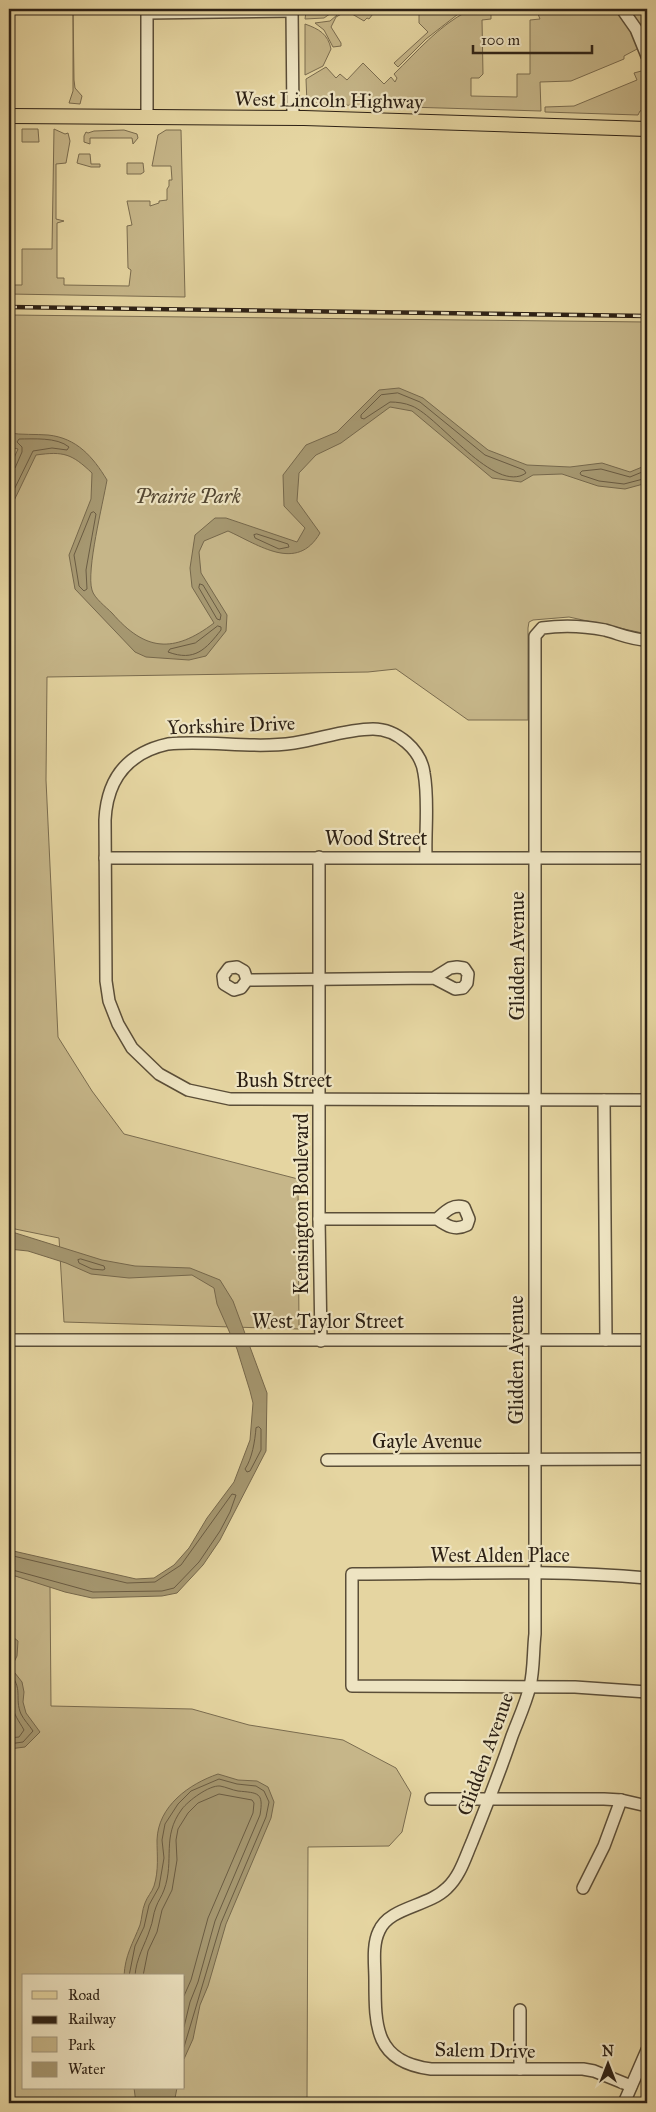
<svg xmlns="http://www.w3.org/2000/svg" width="656" height="2112" font-family="'IM FELL Great Primer',serif">
<rect width="100%" height="100%" fill="#e5d5a1"/>
<filter id="stains"><feTurbulence type="fractalNoise" baseFrequency=".004" numOctaves="4"/><feColorMatrix values="0 0 0 0 .2 0 0 0 0 .09 0 0 0 0 .02 0 0 0 .5 -.17"/></filter>
<radialGradient id="worn" r=".72"><stop offset=".6" stop-color="#630" stop-opacity="0"/><stop offset="1" stop-color="#630" stop-opacity=".3"/></radialGradient>
<g fill="#c6b689" stroke="#7a6c4f" fill-rule="evenodd">
<polygon points="73,9 74,80 75,88 82,96 80,104 69,103 73,91"/>
<polygon points="324,9 337,9 324,18 305,19 306,12"/>
<polygon points="344,9 376,10 369,19 367,18 364,21 347,11 336,17 331,27 341,43 341,46 333,47 324,30 315,23 330,21"/>
<path d="M 534,9 L 614,9 L 633,34 L 639,48 L 624,56 L 624,59 L 571,81 L 540,82 L 541,111 L 307,104 L 306,79 L 326,67 L 336,78 L 340,74 L 347,80 L 363,63 L 384,84 L 391,77 L 395,82 L 397,78 L 394,74 C 417,52 438,26 468,11 L 472,14 L 491,14 L 491,19 L 482,20 L 483,74 L 479,78 L 471,78 L 471,96 L 517,97 L 517,74 L 530,74 L 530,20 L 540,19 L 538,14 L 535,13 Z"/>
<polygon points="630,9 647,9 647,39"/>
<polygon points="462,11 426,39 398,67 394,63 428,32 419,23 419,14"/>
<path d="M 305,24 C 319,29 328,34 331,49 L 323,66 L 305,75 Z"/>
<polygon points="645,70 643,110 640,111 638,115 545,112 545,107 574,106 637,80 634,73"/>
<polygon points="22,129 38,129 39,142 22,142"/>
<polygon points="54,129 65,134 68,133 70,141 66,163 56,164 56,219 64,221 57,223 57,278 64,278 64,285 129,286 131,270 128,268 127,226 132,225 127,201 150,201 150,206 159,203 159,201 167,200 167,189 169,186 169,180 172,180 171,166 152,166 158,135 166,130 181,130 185,297 9,294 9,285 22,285 22,249 52,249"/>
<polygon points="124,130 137,134 138,138 133,144 132,138 90,138 90,144 84,142 84,136 86,132 88,133 94,131"/>
<polygon points="79,154 90,154 91,164 100,164 100,167 91,167 77,163"/>
<polygon points="127,163 143,163 144,172 141,174 127,174"/>
<polygon points="9,315 647,322 647,634 569,617 533,620 529,622 528,628 528,720 468,720 396,669 368,672 47,677 46,780 58,1037 92,1091 124,1134 298,1179 299,1329 64,1322 59,1238 15,1229 9,1221"/>
<path d="M 9,1574 L 50,1586 L 51,1706 L 192,1709 L 249,1725 L 343,1740 L 396,1768 L 411,1793 L 402,1832 L 389,1846 L 308,1847 L 307,2103 L 9,2103 ZM 24,1976 L 184,1976 L 184,2088 L 24,2088 Z"/>
</g>
<g fill="#a69871" stroke="#76684c">
<path d="M 399,388 L 423,398 L 488,450 L 527,465 L 570,467 L 602,463 L 630,472 L 647,465 L 647,483 L 625,489 L 598,486 L 562,474 L 533,475 L 521,482 L 492,478 L 412,411 L 390,407 L 341,443 L 316,455 L 299,473 L 297,501 L 320,533 C 297,573 259,545 228,531 L 204,541 L 199,552 L 201,573 L 227,615 L 226,631 L 206,656 L 189,660 L 146,657 L 135,652 L 75,589 L 69,555 L 91,499 L 92,473 C 72,454 64,451 36,455 L 9,511 L 9,469 L 18,449 L 9,447 L 9,433 C 22,435 35,434 48,435 C 77,438 93,457 107,480 C 103,503 86,571 92,590 C 94,598 106,607 112,613 C 145,651 173,654 214,623 L 192,587 L 190,568 L 195,535 L 215,518 L 226,518 L 297,542 L 305,528 L 284,506 L 283,475 L 306,445 L 337,432 L 379,390 Z"/>
<polygon points="9,1231 102,1260 135,1266 190,1268 220,1280 233,1301 267,1393 266,1451 220,1540 203,1565 177,1593 162,1596 92,1598 65,1592 9,1574 9,1550 136,1579 154,1578 174,1565 189,1548 207,1518 234,1482 250,1440 253,1403 250,1391 237,1349 217,1304 214,1288 192,1275 129,1278 91,1274 66,1263 28,1251 9,1249"/>
<polygon points="9,1634 18,1641 17,1656 11,1668 22,1682 24,1692 23,1702 26,1713 40,1732 25,1747 9,1749"/>
<path d="M 218,1774 L 238,1780 L 257,1781 L 268,1787 L 274,1802 L 271,1818 L 226,1924 L 208,1986 L 200,2005 L 193,2039 L 184,2059 L 184,1976 L 124,1976 C 125,1955 133,1943 140,1925 C 142,1918 142,1910 145,1903 C 147,1897 152,1892 154,1886 C 159,1870 157,1855 157,1840 C 158,1806 189,1784 218,1774 Z"/>
<polygon points="134,2088 177,2088 174,2103 136,2103"/>
</g>
<g fill="none" stroke-linecap="round" stroke-linejoin="round">
<g stroke="#6a5c43" stroke-width="1">
<path d="M 398,393 L 420,402 L 485,455 L 524,470 L 526,473 C 495,495 439,417 412,406 C 405,403 397,402 390,402 L 364,419 L 361,418 L 361,415 L 381,395 Z"/>
<path d="M 9,470 L 15,468 L 22,452 L 22,447 L 17,442 L 19,439 C 33,439 57,437 69,447 L 67,450 L 52,448 L 33,451 L 9,500"/>
<polyline points="647,470 630,477 601,469 582,471 580,473 581,475 599,481 624,484 647,478"/>
<polygon points="94,512 96,514 86,570 87,589 84,591 79,586 74,555 91,513"/>
<polygon points="257,534 288,544 289,547 279,549 255,538 254,535"/>
<polygon points="200,584 203,585 221,615 220,620 217,619 199,588"/>
<path d="M 218,626 L 221,627 L 221,630 C 206,649 195,662 168,652 L 170,649 L 195,643 Z"/>
<polygon points="81,1259 104,1266 105,1269 103,1270 92,1269 79,1263 78,1260"/>
<path d="M 259,1427 L 261,1429 L 261,1450 L 250,1471 L 247,1472 L 245,1469 C 252,1459 255,1441 256,1428 Z"/>
<polyline points="9,1555 127,1583 155,1582 181,1565 232,1494 236,1495 230,1512 220,1531 199,1562 174,1588 162,1591 93,1592 9,1569"/>
<path d="M 9,1673 C 24,1688 14,1698 21,1714 C 24,1720 29,1725 33,1731 L 23,1742 L 9,1744"/>
<path d="M 9,1682 C 14,1690 11,1695 12,1703 C 13,1714 19,1721 24,1730 L 19,1737 L 9,1738"/>
<polyline points="129,1976 135,1946 144,1927 149,1905 159,1887 164,1858 162,1840 165,1824 178,1804 191,1791 219,1779 237,1784 256,1786 264,1791 269,1802 266,1817 221,1923 184,2047"/>
<path d="M 135,1976 C 136,1958 145,1945 150,1929 C 153,1922 153,1914 156,1907 C 158,1901 162,1896 164,1890 C 175,1860 161,1837 182,1809 C 188,1801 209,1785 220,1786 C 226,1787 232,1790 238,1791 C 258,1793 264,1792 260,1815 L 215,1921 L 198,1982 L 190,2002 L 184,2027"/>
<polyline points="143,1976 148,1951 157,1932 162,1910 172,1890 177,1860 176,1840 178,1829 188,1813 198,1803 219,1794 252,1800 254,1803 253,1813 208,1918 191,1980 184,1996"/>
</g>
<polyline stroke="#76684c" stroke-width="2.5" points="304,10 313,9"/>
<g stroke="#5b4e38" stroke-width="14">
<g id="minor">
<polyline points="147,9 147,116"/>
<polyline points="292,9 293,118"/>
<polyline points="622,9 636,29 647,56"/>
<polyline points="147,13 293,11"/>
<polyline points="319,857 319,1219 321,1341"/>
<path d="M 426,857 C 425,830 429,800 424,773 C 421,750 397,729 373,729 C 347,729 320,739 294,743 C 252,749 210,740 168,744 C 127,753 107,779 105,820 L 106,981 L 109,1001 L 118,1024 L 132,1048 L 159,1074 L 188,1090 L 230,1099 L 647,1100"/>
<polyline points="105,858 647,858"/>
<polyline points="247,980 241,988 234,990 224,984 223,976 229,968 237,967 244,971 247,980 434,978 455,989 463,988 467,983 468,974 464,968 457,967 450,968 434,978"/>
<polyline points="604,1100 606,1340"/>
<path d="M 319,1219 L 437,1219 C 447,1226 455,1231 467,1225 L 469,1219 L 464,1207 C 452,1204 446,1211 437,1219"/>
<polyline points="9,1340 647,1340"/>
<polyline points="327,1460 647,1459"/>
<path d="M 647,1578 C 551,1569 449,1574 352,1574 L 352,1686 L 575,1687 L 647,1692"/>
<polyline points="431,1799 604,1799 621,1800 647,1806"/>
<polyline points="583,1888 604,1846 621,1800"/>
<polyline points="520,2069 520,2010"/>
<path d="M 631,2086 L 594,2071 L 583,2069 L 431,2069 C 375,2062 375,2027 375,1980 C 375,1965 372,1945 379,1931 C 389,1907 428,1907 447,1888 C 460,1876 465,1858 472,1842 C 486,1807 500,1772 512,1736 C 518,1720 526,1703 530,1686 C 534,1670 533,1651 535,1634 L 535,636 L 542,628 C 562,625 585,626 605,630 C 620,634 632,640 647,640"/>
<polyline points="624,2103 647,2050"/>
</g>
</g>
<g stroke="#2d2115" stroke-width="16">
<polyline id="major" points="9,116 304,118 647,129"/>
</g>
<use href="#minor" stroke="#eee4c2" stroke-width="11"/>
<use href="#major" stroke="#e5d5a1" stroke-width="14"/>
<g stroke="#2d2115" stroke-width="4.5">
<polyline id="rail" points="9,307 647,316"/>
</g>
<use href="#rail" stroke="#eee4c2" stroke-width="2.5" stroke-dasharray="8" stroke-linecap="butt"/>
</g>
<g text-anchor="middle" stroke-width="4.5" stroke-linejoin="round" paint-order="stroke">
<g font-size="20" fill="#2d2115" stroke="#eee4c2">
<text transform="translate(329 100) rotate(1)" y="7">West Lincoln Highway</text>
<text transform="translate(231 725) rotate(-2)" y="7">Yorkshire Drive</text>
<text x="376" y="845">Wood Street</text>
<text transform="translate(517 956) rotate(-90)" y="7">Glidden Avenue</text>
<text x="284" y="1087">Bush Street</text>
<text transform="translate(301 1204) rotate(-90)" y="7">Kensington Boulevard</text>
<text x="328" y="1328">West Taylor Street</text>
<text transform="translate(516 1360) rotate(-90)" y="7">Glidden Avenue</text>
<text x="427" y="1448">Gayle Avenue</text>
<text x="500" y="1562">West Alden Place</text>
<text transform="translate(485 1754) rotate(-70)" y="7">Glidden Avenue</text>
<text transform="translate(485 2050) rotate(1)" y="7">Salem Drive</text>
</g>
<g font-size="20" font-style="italic" fill="#534632" stroke="#eee4c2">
<text x="188" y="503">Prairie Park</text>
</g>
</g>
<rect width="656" height="2112" fill="none" stroke="#e5d5a1" stroke-width="30"/>
<rect x="10" y="10" width="636" height="2092" fill="none" stroke="#2d2115" stroke-width="2.5"/>
<rect x="15" y="15" width="626" height="2082" fill="none" stroke="#2d2115"/>
<rect x="22" y="1974" width="162" height="115" fill="#eee4c2" stroke="#a1967d"/>
<rect x="32" y="1991" width="25" height="8" fill="#e5d5a1" stroke="#a1967d"/>
<text x="68" y="2000" font-size="15" fill="#2d2115">Road</text>
<rect x="32" y="2016" width="25" height="8" fill="#2d2115" stroke="#a1967d"/>
<text x="68" y="2024" font-size="15" fill="#2d2115">Railway</text>
<rect x="32" y="2037" width="25" height="15" fill="#c6b689" stroke="#a1967d"/>
<text x="68" y="2050" font-size="15" fill="#2d2115">Park</text>
<rect x="32" y="2062" width="25" height="15" fill="#a69871" stroke="#a1967d"/>
<text x="68" y="2074" font-size="15" fill="#2d2115">Water</text>
<g transform="translate(608 2064)" stroke="#eee4c2" stroke-width="4" paint-order="stroke">
<path d="M0-4L9 19L0 12L-9 19Z" fill="#2d2115"/>
<text y="-8" font-size="14" font-weight="bold" text-anchor="middle" fill="#2d2115">N</text>
</g>
<path d="M473 45v8h119v-8" fill="none" stroke="#2d2115" stroke-width="2.5"/>
<text x="481" y="45" font-size="15" fill="#2d2115" stroke="#eee4c2" stroke-width="4" paint-order="stroke">100 m</text>
<rect width="100%" height="100%" filter="url(#stains)"/>
<rect width="100%" height="100%" fill="url(#worn)"/>
</svg>
